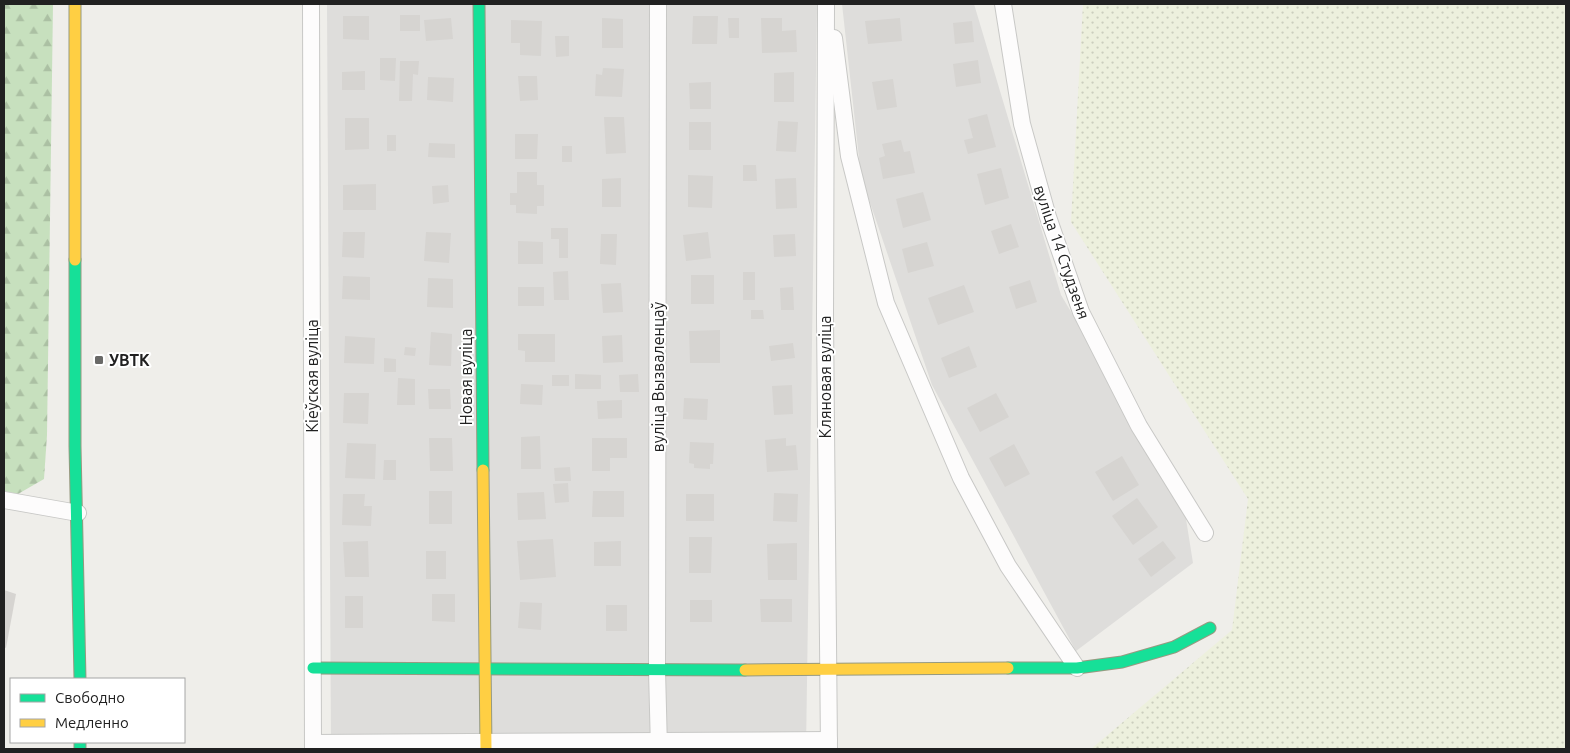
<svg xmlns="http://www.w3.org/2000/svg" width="1570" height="753" font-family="Ubuntu,sans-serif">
<defs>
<pattern id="farmland-dots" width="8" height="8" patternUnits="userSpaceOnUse" patternTransform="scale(1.25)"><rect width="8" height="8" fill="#edf0dd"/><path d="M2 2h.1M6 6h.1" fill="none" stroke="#cbcebd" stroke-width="1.8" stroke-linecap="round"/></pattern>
<pattern id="forest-firs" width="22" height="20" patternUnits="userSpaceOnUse" patternTransform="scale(1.25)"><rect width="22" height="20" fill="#c7e0be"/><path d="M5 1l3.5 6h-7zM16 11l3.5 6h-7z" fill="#abc0a3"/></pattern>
</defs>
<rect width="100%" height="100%" fill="#efeeea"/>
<g fill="#dedddb">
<polygon points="327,4 817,4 806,749 331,749"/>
<polygon points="842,4 974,4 1061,295 1183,500 1193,563 1076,651 932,385 861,176"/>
</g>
<polygon fill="url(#farmland-dots)" points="1083,4 1566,4 1566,749 1091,749 1232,630 1248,499 1071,222"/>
<polygon fill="url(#forest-firs)" points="4,4 53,4 47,435 44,479 18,494 4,491"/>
<g fill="#d6d4d1">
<rect x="400" y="15" width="20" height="16"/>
<polygon points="343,16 369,16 369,40 343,39"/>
<polygon points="693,16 718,16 717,44 692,44"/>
<polygon points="451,18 453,39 426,41 424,20"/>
<polygon points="602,18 623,19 623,48 602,48"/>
<polygon points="728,18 739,18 739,38 729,38"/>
<polygon points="761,18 782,18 782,31 796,30 797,52 762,53"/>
<polygon points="900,18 902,41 868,44 865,21"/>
<polygon points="511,20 542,21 541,56 520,55 520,43 511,43"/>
<polygon points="972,21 974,42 955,44 953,23"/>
<polygon points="555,36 569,36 569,56 556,57"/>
<polygon points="380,58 396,58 395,81 380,80"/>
<polygon points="978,60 981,83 956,87 953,64"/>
<polygon points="400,61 419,61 418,75 413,74 412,101 399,101"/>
<polygon points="603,68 624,69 622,97 595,96 596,74 602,75"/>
<polygon points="365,71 365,90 342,90 342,72"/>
<polygon points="794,72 794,102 774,102 774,73"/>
<polygon points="518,76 537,76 538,100 520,101"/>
<polygon points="428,77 454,78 453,102 427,100"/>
<polygon points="893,79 897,107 877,110 872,82"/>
<polygon points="711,82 711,109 690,109 689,83"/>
<polygon points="987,114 996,147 968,154 964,140 973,138 968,119"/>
<polygon points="604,117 624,117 626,153 606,154"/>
<polygon points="345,118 369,118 369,149 345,150"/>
<polygon points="778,121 798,122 796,152 776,151"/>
<rect x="689" y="122" width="22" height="28"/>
<polygon points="515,134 538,134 537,159 515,159"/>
<rect x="387" y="135" width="9" height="16"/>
<polygon points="901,140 904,152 910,151 915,173 883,179 879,158 885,156 882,144"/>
<polygon points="429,143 455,144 455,158 428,157"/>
<rect x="562" y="146" width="10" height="16"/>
<polygon points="743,165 756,165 757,181 743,181"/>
<polygon points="1001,168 1009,198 985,205 977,174"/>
<polygon points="517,172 537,172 537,185 544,185 544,206 537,206 537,214 516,213 516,205 510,205 510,193 517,193"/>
<polygon points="688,175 713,176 712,208 688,207"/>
<polygon points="621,178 621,207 602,207 602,179"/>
<polygon points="796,178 797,208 776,209 775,179"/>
<polygon points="376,184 376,210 343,210 343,185"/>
<polygon points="448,185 449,202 433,204 432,186"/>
<polygon points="923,192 931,220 903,228 896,199"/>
<polygon points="1011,224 1019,247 999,254 991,231"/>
<polygon points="551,228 568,228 568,258 559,258 559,239 551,239"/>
<polygon points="343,232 365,232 364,258 342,257"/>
<polygon points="426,232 451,233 449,263 424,261"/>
<polygon points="708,232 711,258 686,261 683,235"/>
<polygon points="601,234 617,234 616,265 600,264"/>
<polygon points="795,234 796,256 774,257 773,235"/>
<polygon points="518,241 543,242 543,264 518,264"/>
<polygon points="927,242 934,266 908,273 902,249"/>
<polygon points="568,271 569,300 554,300 553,272"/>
<rect x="743" y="272" width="12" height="28"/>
<rect x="691" y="275" width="23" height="29"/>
<polygon points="343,276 370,277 370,300 342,299"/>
<polygon points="428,278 453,279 453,308 427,307"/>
<polygon points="1030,280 1037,302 1016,309 1009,287"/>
<polygon points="621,283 623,312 603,313 601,284"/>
<polygon points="964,285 974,312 938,325 928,298"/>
<rect x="518" y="287" width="26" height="19"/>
<polygon points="793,287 794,310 781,310 780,288"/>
<polygon points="751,310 763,310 764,319 751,319"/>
<polygon points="720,330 720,363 690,363 689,331"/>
<polygon points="431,332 452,334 451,366 429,365"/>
<polygon points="518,334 555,334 555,362 525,362 525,351 518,350"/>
<polygon points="622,335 623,362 603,363 602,336"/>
<polygon points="345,336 375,338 374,364 344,363"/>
<polygon points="793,343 795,358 771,361 769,346"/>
<polygon points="969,346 977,367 949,378 941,358"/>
<polygon points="405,347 416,348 415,356 404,355"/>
<polygon points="384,358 396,359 396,372 384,372"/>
<polygon points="575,374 601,375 601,389 575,389"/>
<polygon points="638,374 639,392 620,392 619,375"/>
<rect x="552" y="375" width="17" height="11"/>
<polygon points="398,378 415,379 415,405 397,405"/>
<polygon points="521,384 543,385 542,405 520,404"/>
<polygon points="792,385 793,414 774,415 772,386"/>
<polygon points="428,389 450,389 451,409 429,409"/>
<polygon points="344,393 369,393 368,424 343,423"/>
<polygon points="996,393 1009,417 980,432 967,408"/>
<polygon points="684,398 708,399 707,420 683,419"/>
<polygon points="622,400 622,418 598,419 597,401"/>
<polygon points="540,436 541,469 521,469 521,437"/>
<polygon points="429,438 452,438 453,471 430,471"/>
<polygon points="592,438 627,438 627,458 610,458 610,471 592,471"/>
<polygon points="786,438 786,446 796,445 798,470 767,472 765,440"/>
<polygon points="690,442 714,443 713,464 710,464 710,469 694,468 694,464 689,463"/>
<polygon points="347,443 376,444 375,479 345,478"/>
<polygon points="1014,444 1030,474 1005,487 989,458"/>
<polygon points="1122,456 1139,485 1113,501 1095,472"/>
<polygon points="384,460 396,460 396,480 383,480"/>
<polygon points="570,467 571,481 555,481 554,468"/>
<polygon points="568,483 569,502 555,503 553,484"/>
<rect x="429" y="491" width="23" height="33"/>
<polygon points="593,491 624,491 624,517 592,517"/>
<polygon points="544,492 546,519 518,520 517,493"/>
<polygon points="774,493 798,494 797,522 773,521"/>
<polygon points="343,494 365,494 364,506 372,506 371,526 342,525"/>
<rect x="686" y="494" width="28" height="27"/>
<polygon points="1137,498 1158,527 1133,545 1112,516"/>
<polygon points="689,537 712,537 711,573 689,573"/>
<polygon points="553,539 556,577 520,580 517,541"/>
<polygon points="368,541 369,577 345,577 343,542"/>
<polygon points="621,541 621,566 594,566 594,542"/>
<polygon points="1163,541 1176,558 1151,577 1138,559"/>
<polygon points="797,543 797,580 768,580 767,544"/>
<rect x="426" y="551" width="20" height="28"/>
<polygon points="4,590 16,594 6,648 4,647"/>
<polygon points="432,594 455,594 455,622 432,621"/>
<rect x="345" y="596" width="18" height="32"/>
<polygon points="760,599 792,599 792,622 761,622"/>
<rect x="690" y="600" width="22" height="22"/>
<polygon points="520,602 542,603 541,630 518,628"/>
<rect x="606" y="605" width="21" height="26"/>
</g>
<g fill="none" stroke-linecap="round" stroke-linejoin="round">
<g stroke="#c8c8c6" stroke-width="18">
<g id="street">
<polyline points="311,4 313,749"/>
<polyline points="658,4 657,670 659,749"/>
<polyline points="826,4 825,319 829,749"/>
<polyline points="1003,4 1022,124 1048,217 1081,312 1139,426 1205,533"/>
<polyline points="834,38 849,156 886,303 961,478 1008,566 1077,668"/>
<polyline points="4,500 78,513"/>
<polyline points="313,743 829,740"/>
</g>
</g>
<g stroke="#969a80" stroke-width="13">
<g id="fast">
<polyline points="479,4 483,470"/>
<polyline points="75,260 75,446 80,679"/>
<polyline points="313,668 745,670"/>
<polyline points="1008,668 1077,668 1122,662 1174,647 1210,628"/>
<polyline points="80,742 80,749"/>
</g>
</g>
<g stroke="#969a80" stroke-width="13">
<g id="slow">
<polyline points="75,4 75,260"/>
<polyline points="483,470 486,749"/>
<polyline points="745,670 1008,668"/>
</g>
</g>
<use href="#street" stroke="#fdfcfc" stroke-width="16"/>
<use href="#fast" stroke="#16e098" stroke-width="11"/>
<use href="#slow" stroke="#ffcf43" stroke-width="11"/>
</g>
<rect fill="#696967" stroke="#fff" stroke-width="2" x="94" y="355" width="10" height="10" rx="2.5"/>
<g text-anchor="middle" stroke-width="4" stroke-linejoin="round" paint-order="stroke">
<g font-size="16" fill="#212121" stroke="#fff">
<text transform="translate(1062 252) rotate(71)" y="6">вуліца 14 Студзеня</text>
<text transform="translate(312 376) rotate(-90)" y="6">Кіеўская вуліца</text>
<text transform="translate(466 377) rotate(-90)" y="6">Новая вуліца</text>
<text transform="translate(658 377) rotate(-90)" y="6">вуліца Вызваленцаў</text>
<text transform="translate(825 377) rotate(-90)" y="6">Кляновая вуліца</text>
</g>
<g font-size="16" font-weight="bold" fill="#212121" stroke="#fff" text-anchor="start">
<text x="109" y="366">УВТК</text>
</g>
</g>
<rect width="1570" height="753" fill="none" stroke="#212121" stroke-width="10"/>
<rect x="10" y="678" width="175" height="65" fill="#ffffff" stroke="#a6a6a6"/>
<rect x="20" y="694" width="25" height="8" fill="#16e098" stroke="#a6a6a6"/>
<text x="55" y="703" font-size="15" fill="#212121">Свободно</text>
<rect x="20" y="719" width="25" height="8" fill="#ffcf43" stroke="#a6a6a6"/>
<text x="55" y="728" font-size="15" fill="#212121">Медленно</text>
</svg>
